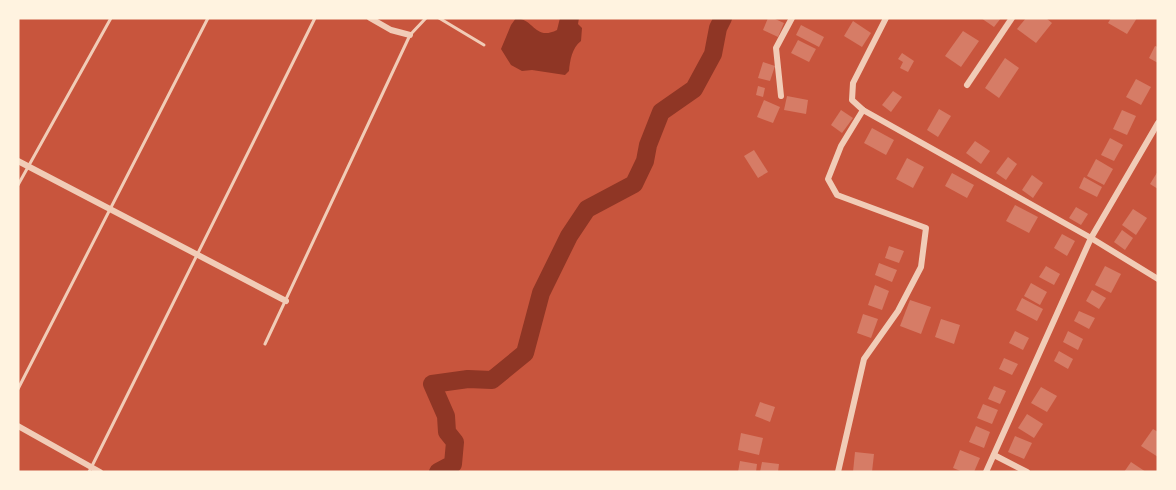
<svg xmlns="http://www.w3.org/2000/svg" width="1176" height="490" font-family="'Sofia Sans Condensed',sans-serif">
<rect width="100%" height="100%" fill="#c8553d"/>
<path fill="#8f3625" d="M 516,18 C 534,19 535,41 557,30 L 560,18 L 579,18 L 578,24 L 582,28 L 581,41 C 572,48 570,60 569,71 L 565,75 L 532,70 L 522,71 L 511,65 L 501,49 L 511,25 Z"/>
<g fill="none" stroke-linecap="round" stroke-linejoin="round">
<polyline stroke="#8f3625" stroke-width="18" points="438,472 453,464 455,442 447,432 446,416 432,384 468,379 492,380 525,353 541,293 569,236 587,209 634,184 645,161 648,145 661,112 694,89 713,54 718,28 723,18"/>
</g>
<g fill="#d67c66">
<polygon points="768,18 773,18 784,23 778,37 763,30"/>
<polygon points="981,18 1001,18 994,27"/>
<polygon points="1026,18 1046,18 1052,23 1036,43 1017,29"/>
<polygon points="1111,18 1137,18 1127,34 1108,23"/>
<polygon points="853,21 871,33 862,47 844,36"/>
<polygon points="801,25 824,37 819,47 796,35"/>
<polygon points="963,31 979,41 961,67 945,56"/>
<polygon points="798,40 816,49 809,62 791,53"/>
<polygon points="1155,46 1158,47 1158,63 1149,58"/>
<polygon points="902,53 914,61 908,72 900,68 903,62 898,59"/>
<polygon points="1005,58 1019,68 999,98 985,88"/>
<polygon points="763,62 775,66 770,81 758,78"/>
<polygon points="1136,79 1151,87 1141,105 1126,97"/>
<polygon points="758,86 765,88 763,97 756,95"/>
<polygon points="893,91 902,97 891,112 882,105"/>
<polygon points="787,96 808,100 806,114 784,110"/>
<polygon points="764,100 780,107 773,123 757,117"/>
<polygon points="939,109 951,116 938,137 927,130"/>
<polygon points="841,110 853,118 842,133 831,125"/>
<polygon points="1122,110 1136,116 1127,135 1113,129"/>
<polygon points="872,128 894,140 886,155 864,143"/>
<polygon points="1110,138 1123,145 1114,161 1101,155"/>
<polygon points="975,141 990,151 981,164 966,153"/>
<polygon points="754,150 768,172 758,178 744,156"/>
<polygon points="1008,157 1017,164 1006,180 996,173"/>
<polygon points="907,158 924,167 913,188 896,179"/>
<polygon points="1096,159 1113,169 1104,185 1087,176"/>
<polygon points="1158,171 1158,189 1150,184"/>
<polygon points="952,173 974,185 967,198 945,186"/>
<polygon points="1032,175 1043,183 1033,198 1022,190"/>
<polygon points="1084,177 1102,187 1097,197 1079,188"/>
<polygon points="1015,205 1038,217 1029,233 1006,221"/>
<polygon points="1076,207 1088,214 1081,225 1069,218"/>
<polygon points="1133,209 1147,218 1136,235 1122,225"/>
<polygon points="1122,230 1133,238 1125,250 1114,242"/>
<polygon points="1062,234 1075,241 1067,256 1054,248"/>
<polygon points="889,246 904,251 899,263 885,258"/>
<polygon points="879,263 897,270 892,282 875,275"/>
<polygon points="1046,266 1060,274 1054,285 1039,277"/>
<polygon points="1105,266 1121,274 1111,293 1095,285"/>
<polygon points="1031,283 1047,292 1040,305 1024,296"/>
<polygon points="875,285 889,291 882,310 868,305"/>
<polygon points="1092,290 1106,298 1099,309 1086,301"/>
<polygon points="1022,298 1043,309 1037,321 1016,310"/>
<polygon points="910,300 931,307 921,334 900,326"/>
<polygon points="1079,311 1095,318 1089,329 1074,321"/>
<polygon points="863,314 878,319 871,338 857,333"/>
<polygon points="941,319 960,325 954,344 935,337"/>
<polygon points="1015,331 1029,338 1023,350 1009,343"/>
<polygon points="1068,331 1083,339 1078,350 1063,342"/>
<polygon points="1059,351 1073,359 1068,369 1054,361"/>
<polygon points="1004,358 1018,364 1012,375 999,369"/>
<polygon points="994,386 1006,391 1000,404 988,399"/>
<polygon points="1041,387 1057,396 1047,412 1031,403"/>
<polygon points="760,402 775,407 770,422 755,416"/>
<polygon points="983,404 998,410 992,424 977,418"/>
<polygon points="1027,414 1043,424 1034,438 1018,428"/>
<polygon points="976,426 990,432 984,448 969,442"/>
<polygon points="1153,429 1158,432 1158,457 1141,446"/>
<polygon points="741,433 763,438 759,455 738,450"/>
<polygon points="1015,436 1032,443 1024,459 1008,452"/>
<polygon points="960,450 980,458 974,472 963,472 953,468"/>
<polygon points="855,452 874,454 872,472 853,472"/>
<polygon points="740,461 757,464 756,472 738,472"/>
<polygon points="762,462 779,464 778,472 760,472"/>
<polygon points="1131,462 1146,472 1124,472"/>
</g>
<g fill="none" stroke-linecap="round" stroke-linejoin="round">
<g stroke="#f1ccb7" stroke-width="3">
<polyline points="439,18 484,45"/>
<polyline points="18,185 111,18"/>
<polyline points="265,344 410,35 426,18"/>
<polyline points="18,389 208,18"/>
<polyline points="89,472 315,18"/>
</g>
<g stroke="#f1ccb7" stroke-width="6">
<polyline points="370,18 391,30 410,35"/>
<polyline points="886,18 853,83 852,100 863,110 1091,238 1158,279"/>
<polyline points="967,85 1012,18"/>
<polyline points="781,96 776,48 792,18"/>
<polyline points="18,161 286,301"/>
<polyline points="18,426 100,472"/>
<polyline points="994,455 1027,472"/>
<polyline points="838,472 864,359 898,311 921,267 926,228 837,195 828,179 841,146 863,110"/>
<polyline points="986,472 1091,238 1158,123"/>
</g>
</g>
<rect width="1176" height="490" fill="none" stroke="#fff3e0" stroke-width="39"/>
</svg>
